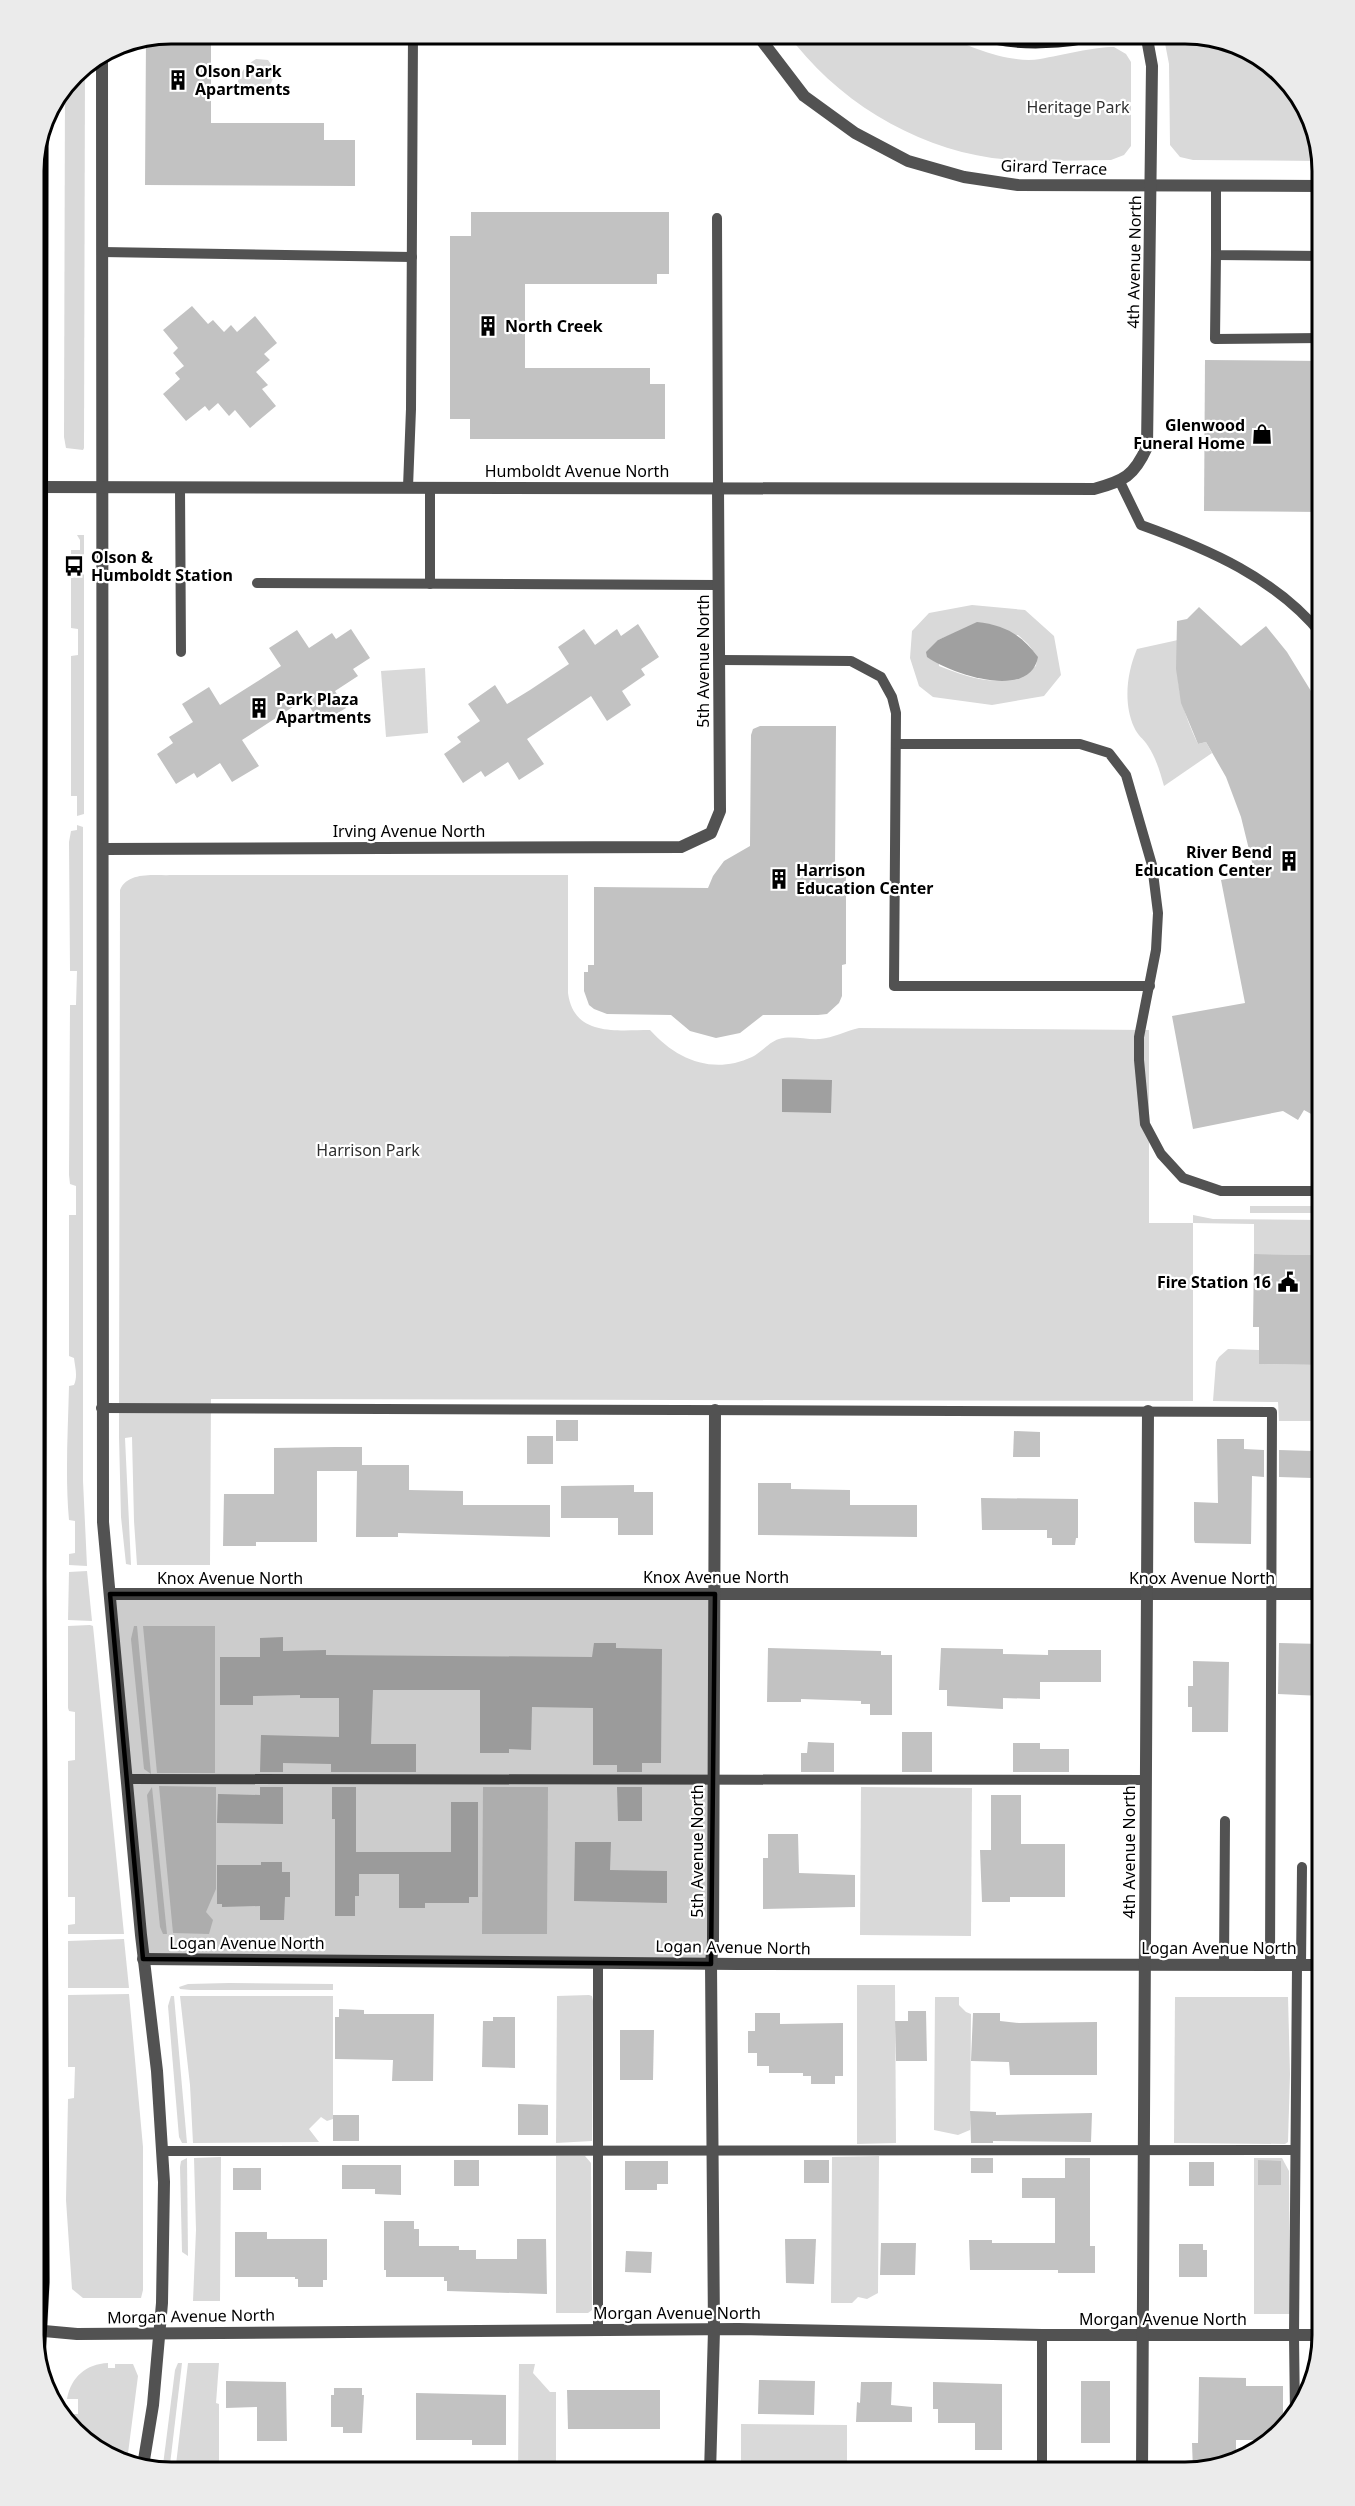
<svg xmlns="http://www.w3.org/2000/svg" width="1355" height="2506" font-family="'Noto Sans',sans-serif">
<rect width="100%" height="100%" fill="#fff"/>
<g fill="#d9d9d9" fill-rule="evenodd">
<path d="M 787,33 L 942,33 C 967,47 1011,64 1040,59 C 1062,55 1094,47 1114,47 L 1126,54 L 1131,62 L 1131,146 L 1124,155 L 1111,160 C 1072,160 1031,163 992,158 C 911,146 835,99 787,33 Z"/>
<polygon points="1163,33 1194,33 1261,56 1311,117 1320,161 1193,160 1180,157 1170,145 1169,64"/>
<path d="M 256,59 L 268,60 L 275,70 C 271,89 265,97 245,97 L 237,85 C 240,72 245,66 256,59 Z"/>
<polygon points="85,65 84,448 83,450 66,448 64,437 65,86 73,73"/>
<polygon points="77,535 84,535 84,814 77,816 77,796 71,796 71,656 78,655 78,629 71,628 71,578 80,577 80,554 71,554 71,550 80,550 80,540"/>
<path d="M 972,605 L 1025,610 L 1054,636 L 1061,675 L 1044,696 L 992,705 L 933,697 L 919,686 L 910,658 L 912,631 L 929,613 ZM 957,632 L 1018,635 L 1028,644 L 1037,656 L 1036,666 C 1028,670 1019,677 1010,679 C 987,685 960,674 939,666 L 938,640 Z"/>
<path d="M 1178,640 C 1175,681 1180,706 1198,744 L 1206,742 L 1212,753 L 1164,786 C 1160,772 1156,758 1148,746 C 1144,739 1137,735 1134,727 C 1123,703 1127,672 1137,649 Z"/>
<polygon points="425,668 428,733 386,737 381,671"/>
<path d="M 77,825 L 83,827 L 83,1481 L 87,1566 L 69,1565 L 69,1554 L 75,1553 L 75,1521 L 69,1520 C 65,1476 68,1430 69,1386 L 74,1385 C 78,1376 75,1367 74,1358 L 69,1356 L 69,1215 L 76,1215 L 76,1186 L 70,1184 L 69,1175 L 70,1005 L 76,1005 L 77,971 L 70,971 L 69,842 L 71,831 L 77,830 Z"/>
<path d="M 173,875 L 568,875 L 568,993 C 574,1037 616,1030 650,1030 C 677,1060 713,1075 752,1057 C 762,1052 769,1042 779,1039 C 792,1035 806,1040 820,1039 C 833,1038 846,1031 859,1028 L 1149,1030 L 1149,1223 L 1193,1223 L 1193,1215 L 1213,1219 L 1322,1220 L 1322,1255 L 1254,1254 L 1254,1224 L 1193,1223 L 1193,1401 L 211,1399 L 210,1565 L 137,1565 L 134,1521 L 132,1437 L 125,1438 L 131,1565 L 126,1564 L 121,1517 L 119,1437 L 120,890 C 128,871 155,876 173,875 Z"/>
<rect x="1250" y="1206" width="72" height="7"/>
<polygon points="1228,1349 1259,1350 1259,1364 1322,1365 1322,1421 1279,1421 1278,1402 1213,1401 1216,1362 1219,1357"/>
<polygon points="87,1571 92,1621 68,1620 69,1572"/>
<polygon points="90,1625 93,1626 124,1934 68,1934 68,1925 75,1924 75,1897 68,1897 68,1761 75,1760 75,1712 69,1711 68,1708 68,1626"/>
<polygon points="134,1626 137,1626 151,1774 144,1769 131,1639"/>
<polygon points="143,1626 215,1626 215,1773 157,1773"/>
<polygon points="159,1786 216,1787 216,1889 206,1912 213,1920 209,1934 173,1933"/>
<polygon points="152,1787 167,1934 163,1934 160,1927 147,1795"/>
<polygon points="483,1787 548,1787 547,1934 482,1934"/>
<polygon points="861,1787 972,1788 971,1936 860,1935"/>
<polygon points="124,1939 129,1988 68,1988 68,1941"/>
<polygon points="229,1983 333,1984 333,1990 191,1990 180,1989 179,1987 188,1984"/>
<polygon points="857,1985 895,1985 896,2143 857,2144"/>
<polygon points="129,1994 143,2147 143,2290 141,2298 83,2298 72,2289 66,2200 68,2099 74,2098 75,2067 68,2067 68,1995"/>
<polygon points="589,1995 592,1996 593,2001 592,2141 556,2143 557,1996"/>
<polygon points="171,1996 174,1996 187,2143 182,2143 179,2137 168,2006"/>
<polygon points="180,1996 333,1996 333,2119 327,2121 321,2117 309,2129 319,2142 193,2143 190,2085"/>
<polygon points="935,1997 959,1997 959,2005 966,2012 971,2014 970,2130 958,2135 934,2130"/>
<polygon points="1175,1997 1288,1997 1290,2074 1288,2142 1285,2144 1174,2143"/>
<polygon points="556,2156 585,2156 591,2163 592,2310 588,2313 556,2313"/>
<polygon points="879,2156 878,2293 867,2299 858,2297 852,2303 831,2303 832,2157"/>
<polygon points="221,2157 220,2301 193,2301 196,2230 194,2158"/>
<polygon points="187,2158 188,2256 182,2252 180,2167 181,2161"/>
<polygon points="1254,2158 1282,2158 1289,2171 1290,2314 1254,2314"/>
<path d="M 108,2363 L 108,2368 L 115,2368 L 115,2364 L 133,2364 L 138,2376 L 127,2461 L 94,2450 L 67,2417 L 67,2414 L 78,2414 L 78,2399 L 67,2399 C 71,2377 86,2364 108,2363 Z"/>
<polygon points="178,2363 182,2363 169,2473 162,2473 175,2370"/>
<polygon points="188,2363 219,2363 216,2403 219,2404 219,2473 175,2473"/>
<polygon points="519,2364 535,2364 533,2373 550,2392 556,2392 556,2473 518,2473"/>
<polygon points="741,2424 847,2425 847,2468 741,2468"/>
</g>
<g fill="#a0a0a0">
<path d="M 977,622 C 1004,625 1021,634 1038,657 C 1030,701 951,674 927,657 L 926,652 L 938,640 Z"/>
<polygon points="782,1079 832,1080 831,1113 782,1112"/>
</g>
<g fill="#c2c2c2">
<polygon points="170,33 211,33 211,123 324,123 324,140 355,140 355,186 145,185 146,38"/>
<polygon points="471,212 669,212 669,274 657,274 657,284 525,284 525,368 650,368 650,384 665,384 665,439 470,439 470,419 450,419 450,236 471,236"/>
<polygon points="192,306 208,324 213,320 224,332 231,325 237,332 255,316 277,343 264,354 270,360 256,372 268,385 262,389 276,406 250,428 235,410 229,416 218,403 209,411 205,406 186,421 163,394 180,379 175,373 184,366 173,353 178,348 163,330"/>
<polygon points="1205,360 1321,361 1321,512 1204,511"/>
<polygon points="1199,607 1241,646 1266,626 1287,652 1322,709 1322,1120 1304,1110 1298,1120 1283,1111 1193,1129 1172,1016 1245,1003 1221,880 1255,874 1241,817 1226,777 1206,742 1198,744 1181,703 1176,669 1177,621 1187,619"/>
<polygon points="638,624 659,657 641,669 645,675 622,691 631,705 607,721 591,696 527,739 544,764 519,780 508,762 485,777 481,771 463,783 444,754 461,742 457,737 480,721 468,704 495,685 507,704 530,690 569,664 558,647 584,629 595,645 617,629 621,636"/>
<polygon points="351,629 370,658 353,669 358,676 335,691 346,708 320,724 305,699 242,740 259,766 232,782 220,763 197,778 194,773 176,784 157,754 173,743 169,737 193,722 182,704 209,687 220,705 258,681 281,666 269,648 297,630 309,648 332,633 336,639"/>
<polygon points="760,726 836,726 835,869 846,869 846,964 842,965 842,996 839,1003 827,1014 818,1015 763,1015 740,1033 716,1038 690,1031 671,1015 607,1014 594,1009 589,1005 584,991 584,972 588,972 588,965 594,965 594,887 708,888 713,876 724,861 750,846 751,735 753,729"/>
<polygon points="1254,1254 1322,1255 1322,1365 1259,1364 1259,1327 1253,1327"/>
<rect x="556" y="1420" width="22" height="21"/>
<polygon points="1014,1431 1040,1432 1040,1457 1013,1457"/>
<rect x="527" y="1436" width="26" height="28"/>
<polygon points="1217,1439 1244,1439 1244,1449 1264,1450 1264,1477 1252,1476 1251,1544 1195,1543 1194,1540 1194,1502 1218,1503"/>
<polygon points="335,1447 362,1447 362,1465 409,1465 409,1490 463,1491 463,1505 550,1505 550,1537 398,1533 398,1537 356,1537 357,1471 317,1471 317,1542 256,1542 256,1546 223,1546 224,1494 274,1494 274,1448"/>
<polygon points="1279,1450 1313,1451 1312,1478 1279,1477"/>
<polygon points="758,1483 791,1483 791,1489 850,1490 850,1505 917,1505 917,1537 758,1535"/>
<polygon points="634,1485 634,1492 653,1492 653,1535 618,1535 618,1518 561,1518 561,1486"/>
<polygon points="981,1498 1078,1499 1078,1538 1076,1538 1075,1545 1052,1545 1052,1538 1047,1538 1047,1530 982,1530"/>
<polygon points="283,1637 283,1651 326,1650 326,1655 592,1657 594,1643 616,1643 616,1648 662,1649 661,1763 642,1763 642,1772 617,1772 617,1765 593,1765 593,1708 532,1707 531,1750 509,1749 509,1753 480,1753 480,1690 373,1690 371,1744 416,1744 416,1772 331,1772 331,1764 283,1763 283,1772 260,1772 261,1735 339,1737 339,1698 300,1698 300,1695 253,1696 253,1705 220,1705 220,1657 260,1657 260,1638"/>
<polygon points="1279,1643 1322,1644 1322,1696 1278,1694"/>
<polygon points="768,1648 881,1651 881,1655 892,1655 892,1715 870,1715 870,1704 861,1704 861,1701 801,1699 801,1702 767,1702"/>
<polygon points="941,1648 1003,1649 1003,1654 1048,1655 1048,1650 1101,1650 1101,1682 1040,1682 1040,1699 1003,1698 1003,1709 947,1706 947,1690 939,1690"/>
<polygon points="1193,1661 1229,1662 1228,1732 1192,1732 1192,1707 1188,1707 1188,1686 1193,1686"/>
<rect x="902" y="1732" width="30" height="40"/>
<polygon points="808,1742 834,1743 834,1772 801,1772 801,1753 807,1753"/>
<polygon points="1013,1743 1040,1743 1040,1749 1069,1749 1069,1772 1013,1772"/>
<polygon points="260,1787 283,1787 283,1824 217,1823 218,1794 260,1795"/>
<polygon points="332,1787 356,1787 356,1852 451,1852 451,1802 478,1802 478,1897 469,1897 469,1903 425,1903 425,1908 399,1908 399,1874 359,1874 359,1896 355,1896 355,1916 335,1916 335,1819 332,1819"/>
<polygon points="617,1787 642,1787 642,1821 618,1821"/>
<polygon points="991,1795 1021,1795 1021,1844 1065,1844 1065,1897 1010,1897 1010,1902 982,1902 980,1850 991,1850"/>
<polygon points="768,1834 798,1834 799,1873 855,1875 855,1907 763,1909 763,1858 768,1858"/>
<polygon points="575,1842 611,1842 610,1870 667,1871 667,1903 574,1901"/>
<polygon points="261,1862 282,1862 282,1872 290,1872 290,1897 285,1897 284,1920 260,1920 260,1906 222,1907 222,1904 217,1904 217,1865 261,1865"/>
<polygon points="339,2009 364,2010 364,2014 434,2014 433,2081 392,2081 393,2060 335,2059 335,2017 339,2017"/>
<polygon points="908,2011 926,2011 927,2061 896,2061 895,2021 908,2021"/>
<polygon points="755,2013 780,2013 780,2024 843,2023 843,2076 835,2076 835,2084 811,2084 811,2076 803,2076 803,2073 769,2073 769,2066 757,2066 757,2053 748,2053 748,2031 755,2031"/>
<polygon points="973,2013 1000,2013 1000,2021 1019,2023 1097,2022 1097,2075 1010,2075 1009,2062 971,2061"/>
<polygon points="493,2017 515,2017 515,2068 482,2067 483,2021 493,2021"/>
<polygon points="620,2030 654,2030 653,2080 620,2080"/>
<polygon points="518,2104 548,2105 548,2135 518,2135"/>
<polygon points="970,2111 996,2112 996,2115 1092,2113 1091,2142 993,2141 993,2143 971,2143"/>
<rect x="333" y="2115" width="26" height="26"/>
<rect x="971" y="2158" width="22" height="15"/>
<polygon points="1065,2158 1090,2158 1090,2246 1095,2246 1095,2273 1058,2273 1058,2270 970,2270 969,2240 992,2240 992,2243 1055,2243 1055,2198 1022,2198 1022,2178 1065,2178"/>
<rect x="454" y="2160" width="25" height="26"/>
<rect x="804" y="2160" width="25" height="23"/>
<polygon points="1258,2160 1281,2161 1281,2185 1258,2185"/>
<polygon points="625,2161 668,2161 668,2184 657,2184 657,2190 625,2190"/>
<rect x="1189" y="2162" width="25" height="24"/>
<polygon points="342,2165 401,2165 401,2195 375,2194 375,2189 342,2189"/>
<rect x="233" y="2168" width="28" height="22"/>
<polygon points="384,2221 414,2221 414,2229 419,2229 419,2246 459,2246 459,2250 476,2250 476,2259 517,2259 517,2239 546,2239 547,2294 447,2291 447,2281 444,2281 444,2277 386,2277 386,2270 384,2270"/>
<polygon points="235,2232 267,2232 267,2239 327,2239 327,2280 323,2280 323,2287 298,2287 298,2279 295,2279 295,2277 235,2277"/>
<polygon points="785,2239 816,2239 814,2284 786,2283"/>
<polygon points="881,2243 916,2243 915,2275 880,2275"/>
<polygon points="1179,2244 1203,2244 1203,2250 1207,2250 1207,2277 1179,2277"/>
<polygon points="626,2251 652,2252 651,2273 625,2272"/>
<polygon points="1199,2377 1246,2378 1246,2386 1283,2386 1283,2425 1265,2440 1236,2440 1236,2463 1193,2471 1192,2443 1198,2443"/>
<polygon points="759,2380 815,2381 814,2415 758,2414"/>
<polygon points="226,2381 286,2382 287,2441 257,2441 257,2407 226,2408"/>
<rect x="1081" y="2381" width="29" height="62"/>
<polygon points="861,2382 892,2382 891,2405 912,2407 912,2422 856,2422 857,2402 860,2403"/>
<polygon points="933,2382 1002,2384 1002,2450 975,2450 975,2423 938,2423 938,2409 933,2409"/>
<polygon points="334,2388 362,2388 362,2395 364,2395 362,2433 343,2433 343,2427 331,2427 331,2395 334,2395"/>
<polygon points="567,2390 660,2390 660,2429 568,2429"/>
<polygon points="416,2393 506,2395 506,2445 472,2445 472,2440 416,2440"/>
</g>
<g fill="none" stroke-linecap="round" stroke-linejoin="round">
<g stroke="#dbdbdb" stroke-width="16">
<polyline id="primary" points="38,2359 42,2282 39,1577 41,129"/>
</g>
<g stroke="#525252" stroke-width="10">
<polyline points="1216,186 1216,255 1322,256"/>
<polyline points="717,218 718,487"/>
<polyline points="102,252 412,257"/>
<polyline points="1216,255 1215,339 1322,338"/>
<path d="M 1120,482 L 1141,525 C 1208,549 1276,578 1322,635"/>
<polyline points="180,487 181,652"/>
<polyline points="408,487 411,409 413,33"/>
<polyline points="430,487 430,584"/>
<polyline points="257,583 719,585"/>
<polyline points="720,660 851,661 881,677 892,697 896,713 894,986 1150,986"/>
<polyline points="896,744 1080,744 1109,753 1126,775 1152,865 1158,913 1156,950 1139,1037 1139,1060 1145,1124 1161,1154 1183,1178 1221,1191 1322,1191"/>
<polyline points="101,1408 1272,1412 1270,1965"/>
<polyline points="127,1779 1146,1780"/>
<polyline points="1224,1965 1225,1821"/>
<polyline points="1301,1965 1302,1867"/>
<polyline points="162,2151 1295,2150"/>
<polyline points="598,2329 598,1962"/>
<polyline points="1295,2415 1294,2336 1297,1965"/>
<polyline points="1042,2473 1042,2335"/>
</g>
<g stroke="#525252" stroke-width="12">
<polyline points="756,33 804,96 855,133 908,161 964,177 1018,185 1322,186"/>
<polyline points="102,54 103,1522 141,1935 157,2071 164,2182 162,2303 153,2405 143,2466"/>
<path d="M 34,487 L 1094,489 C 1124,481 1134,476 1147,447 L 1152,66 L 1146,33"/>
<polyline points="103,849 681,847 711,833 720,811 718,487"/>
<polyline points="110,1594 1322,1594"/>
<polyline points="143,1959 737,1964 1322,1965"/>
<polyline points="33,2330 77,2334 738,2329 1042,2335 1322,2335"/>
<polyline points="710,2473 714,2330 711,1964 713,1941 715,1410"/>
<polyline points="1142,2473 1148,1411"/>
</g>
<path stroke="#1f1f1f" stroke-width="12" d="M 978,33 C 1011,47 1069,44 1103,33"/>
<use href="#primary" stroke="#000" stroke-width="15"/>
</g>
<path fill="#000" fill-opacity="0.2" stroke="#000" stroke-width="4.5" stroke-linejoin="round" d="M 110,1594 L 715,1594 L 711,1964 L 143,1959 Z"/>
<defs>
<g id="building-bare" transform="scale(1.62)"><path d="M-4-6H4V6H1V3H-1V6H-4ZM-2.5-4.3h1.7v1.8h-1.7ZM.8-4.3h1.7v1.8H.8ZM-2.5-1h1.7V.8h-1.7ZM.8-1h1.7V.8H.8Z" fill="#000" stroke="#fff" stroke-width="2.5" paint-order="stroke"/></g>
<g id="shop-bare" transform="scale(1.62)"><path d="M-5-2.5h2.3a2.7 3.5 0 0 1 5.4 0H5L5.5 6h-11ZM-1.5-2.5h3a1.5 2.3 0 0 0-3 0Z" fill="#000" stroke="#fff" stroke-width="2.5" paint-order="stroke"/></g>
<g id="bus-bare" transform="scale(1.62)"><path d="M-5-6H5V4H4V6H2V4H-2V6H-4V4H-5ZM-3.5-4V0h7V-4ZM-3.5 1.2v1.5H-2V1.2ZM2 1.2v1.5H3.5V1.2Z" fill="#000" stroke="#fff" stroke-width="2.5" paint-order="stroke"/></g>
<g id="civic-bare" transform="scale(1.62)"><path d="M-.6-6.5H3V-4.5H.6V-3L4-1V1h2V6H-6V1h2V-1L-.6-3ZM-1.2 2.5V6h2.4V2.5Z" fill="#000" stroke="#fff" stroke-width="2.5" paint-order="stroke"/></g>
</defs>
<g fill-rule="evenodd">
<use href="#building-bare" x="178" y="80"/>
<use href="#building-bare" x="488" y="326"/>
<use href="#shop-bare" x="1262" y="434"/>
<use href="#bus-bare" x="74" y="566"/>
<use href="#building-bare" x="259" y="708"/>
<use href="#building-bare" x="1289" y="861"/>
<use href="#building-bare" x="779" y="879"/>
<use href="#civic-bare" x="1288" y="1282"/>
</g>
<g text-anchor="middle" stroke-width="4.5" stroke-linejoin="round" paint-order="stroke">
<g font-size="16" font-weight="bold" fill="#000" stroke="#fff" text-anchor="start">
<text x="195" y="77">Olson Park<tspan x="195" dy="18">Apartments</tspan></text>
<text x="505" y="332">North Creek</text>
<text x="1245" y="431" text-anchor="end">Glenwood<tspan x="1245" dy="18">Funeral Home</tspan></text>
<text x="91" y="563">Olson &amp;<tspan x="91" dy="18">Humboldt Station</tspan></text>
<text x="276" y="705">Park Plaza<tspan x="276" dy="18">Apartments</tspan></text>
<text x="1272" y="858" text-anchor="end">River Bend<tspan x="1272" dy="18">Education Center</tspan></text>
<text x="796" y="876">Harrison<tspan x="796" dy="18">Education Center</tspan></text>
<text x="1271" y="1288" text-anchor="end">Fire Station 16</text>
</g>
<g font-size="16" fill="#303030" stroke="#fff">
<text x="1078" y="113">Heritage Park</text>
<text x="368" y="1156">Harrison Park</text>
</g>
<g font-size="16" fill="#000" stroke="#fff">
<text transform="translate(1054 167) rotate(2)" y="6">Girard Terrace</text>
<text transform="translate(1134 262) rotate(-89)" y="6">4th Avenue North</text>
<text x="577" y="477">Humboldt Avenue North</text>
<text transform="translate(703 661) rotate(-90)" y="6">5th Avenue North</text>
<text x="409" y="837">Irving Avenue North</text>
<text x="716" y="1583">Knox Avenue North</text>
<text x="230" y="1584">Knox Avenue North</text>
<text x="1202" y="1584">Knox Avenue North</text>
<text transform="translate(697 1851) rotate(-90)" y="6">5th Avenue North</text>
<text transform="translate(1129 1852) rotate(-90)" y="6">4th Avenue North</text>
<text x="247" y="1949">Logan Avenue North</text>
<text transform="translate(733 1947) rotate(1)" y="6">Logan Avenue North</text>
<text x="1219" y="1954">Logan Avenue North</text>
<text x="677" y="2319">Morgan Avenue North</text>
<text transform="translate(191 2316) rotate(-1)" y="6">Morgan Avenue North</text>
<text x="1163" y="2325">Morgan Avenue North</text>
</g>
</g>
<path d="M0 0H1355V2506H0ZM171 44H1185A127 127 0 0 1 1312 171V2335A127 127 0 0 1 1185 2462H171A127 127 0 0 1 44 2335V171A127 127 0 0 1 171 44Z" fill="#ebebeb" fill-rule="evenodd"/>
<path fill="none" stroke="#000" stroke-width="3" d="M171 44H1185A127 127 0 0 1 1312 171V2335A127 127 0 0 1 1185 2462H171A127 127 0 0 1 44 2335V171A127 127 0 0 1 171 44Z"/>
</svg>
